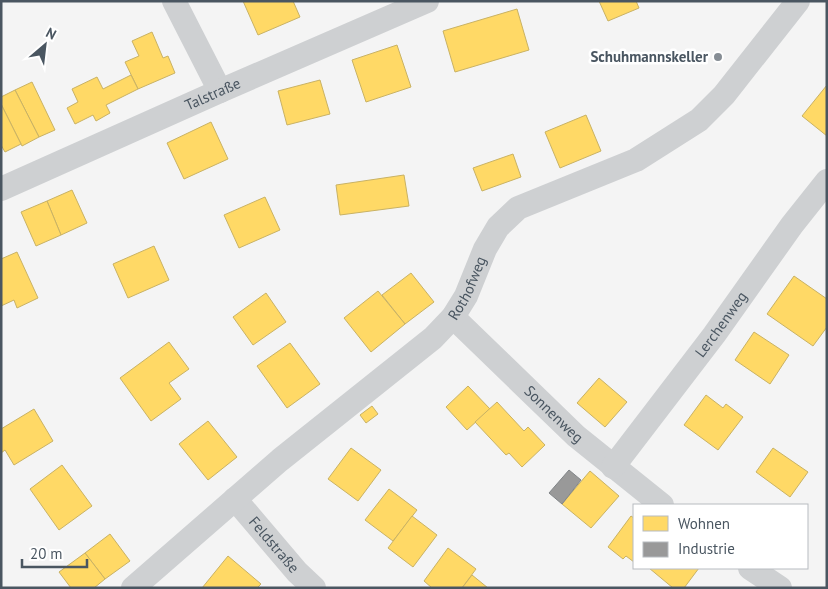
<svg xmlns="http://www.w3.org/2000/svg" width="828" height="589" font-family="'PT Sans',sans-serif">
<rect width="100%" height="100%" fill="#f4f4f4"/>
<g fill="#ffd966" stroke="#c9b264">
<polygon points="243,1 293,1 300,17 258,35"/>
<polygon points="599,1 636,1 639,8 608,21"/>
<polygon points="517,9 529,50 455,72 443,31"/>
<polygon points="152,32 163,58 168,56 175,73 138,89 125,62 139,56 132,41"/>
<polygon points="397,45 411,87 366,102 352,60"/>
<polygon points="131,75 138,89 106,105 110,113 96,121 93,115 75,124 67,108 78,102 72,89 97,77 103,89"/>
<polygon points="320,80 330,114 287,125 278,91"/>
<polygon points="32,82 55,130 39,137 15,90"/>
<polygon points="827,85 827,136 802,116"/>
<polygon points="15,90 39,137 22,146 1,104 1,97"/>
<polygon points="1,104 21,144 5,152 1,145"/>
<polygon points="586,115 601,151 560,168 545,132"/>
<polygon points="211,122 228,159 184,179 167,143"/>
<polygon points="513,154 521,177 482,191 473,168"/>
<polygon points="404,175 409,206 340,215 336,185"/>
<polygon points="72,190 87,223 61,235 47,201"/>
<polygon points="265,197 280,230 239,248 224,215"/>
<polygon points="47,201 61,235 36,246 21,212"/>
<polygon points="154,246 169,280 128,298 113,264"/>
<polygon points="17,252 38,298 17,308 14,300 1,306 1,259"/>
<polygon points="411,273 434,302 405,324 382,295"/>
<polygon points="794,276 827,299 827,327 813,346 767,314"/>
<polygon points="378,291 405,324 371,352 344,318"/>
<polygon points="266,293 286,322 253,345 233,317"/>
<polygon points="754,332 789,355 770,384 735,360"/>
<polygon points="169,342 189,369 169,383 181,399 151,421 120,378"/>
<polygon points="290,343 320,384 287,408 257,366"/>
<polygon points="599,378 627,402 605,427 577,403"/>
<polygon points="468,386 490,409 467,430 446,407"/>
<polygon points="706,395 723,408 726,404 743,417 718,450 684,425"/>
<polygon points="497,402 524,431 528,427 545,445 522,467 509,453 506,455 475,422"/>
<polygon points="372,406 378,414 366,423 360,415"/>
<polygon points="34,409 53,441 14,465 5,450 1,453 1,429"/>
<polygon points="208,421 237,457 208,480 179,444"/>
<polygon points="351,448 381,470 358,501 328,479"/>
<polygon points="773,448 808,472 790,497 756,472"/>
<polygon points="62,465 92,506 59,530 30,489"/>
<polygon points="590,471 619,496 591,528 562,504"/>
<polygon points="389,489 417,510 393,541 365,520"/>
<polygon points="412,516 437,535 413,567 388,548"/>
<polygon points="631,516 634,518 634,562 626,556 623,559 608,547"/>
<polygon points="110,534 130,561 105,579 85,553"/>
<polygon points="448,548 476,569 462,588 432,588 424,581"/>
<polygon points="85,553 105,579 94,588 71,588 59,572"/>
<polygon points="228,556 261,584 257,588 202,588"/>
<polygon points="649,568 699,568 684,588 673,588"/>
<polygon points="472,575 488,588 462,588"/>
</g>
<polygon fill="#999" stroke="#818588" points="569,470 581,480 562,504 549,493"/>
<g fill="none" stroke-linecap="round" stroke-linejoin="round">
<g stroke="#ced0d2" stroke-width="24">
<polyline points="174,1 220,91"/>
<path id="s1" d="M 1,189 L 220,91 L 427,1"/>
<path id="s2" d="M 453,317 L 576,436 L 662,505"/>
<path id="s3" d="M 613,467 L 714,335 L 792,225 L 827,181"/>
<path id="s4" d="M 235,499 L 297,572 L 314,588"/>
<polyline points="750,568 780,588"/>
<path id="s5" d="M 133,588 L 280,460 L 433,338 L 453,317 L 466,296 L 485,249 L 498,227 L 518,208 L 636,160 L 699,120 L 724,95 L 798,1"/>
</g>
</g>
<circle fill="#868d94" stroke="#fff" stroke-width="2" cx="718" cy="57" r="5"/>
<g text-anchor="middle" stroke-width="5" stroke-linejoin="round" paint-order="stroke">
<g font-size="15" font-weight="bold" fill="#4a5661" stroke="#fff" text-anchor="end">
<text x="708" y="62">Schuhmannskeller</text>
</g>
<g font-size="15" fill="#4a5661" stroke="#fff">
<text dy="5" stroke="none"><textPath href="#s1" startOffset="232">Talstraße</textPath></text>
<text dy="5" stroke="none"><textPath href="#s5" startOffset="452">Rothofweg</textPath></text>
<text dy="5" stroke="none"><textPath href="#s3" startOffset="179">Lerchenweg</textPath></text>
<text dy="5" stroke="none"><textPath href="#s2" startOffset="140">Sonnenweg</textPath></text>
<text dy="5" stroke="none"><textPath href="#s4" startOffset="60">Feldstraße</textPath></text>
</g>
</g>
<rect width="828" height="589" fill="none" stroke="#4a5661" stroke-width="5"/>
<rect x="633" y="504" width="175" height="65" fill="#ffffff" stroke="#b7bbc0"/>
<rect x="643" y="516" width="25" height="15" fill="#ffd966" stroke="#b7bbc0"/>
<text x="678" y="529" font-size="15" fill="#4a5661">Wohnen</text>
<rect x="643" y="542" width="25" height="15" fill="#999999" stroke="#b7bbc0"/>
<text x="678" y="554" font-size="15" fill="#4a5661">Industrie</text>
<g transform="translate(45 45) rotate(28)" stroke="#ffffff" stroke-width="4" paint-order="stroke">
<path d="M0-4L9 19L0 12L-9 19Z" fill="#4a5661"/>
<text y="-8" font-size="14" font-weight="bold" text-anchor="middle" fill="#4a5661">N</text>
</g>
<path d="M22 559v8h65v-8" fill="none" stroke="#4a5661" stroke-width="2.5"/>
<text x="30" y="559" font-size="15" fill="#4a5661" stroke="#ffffff" stroke-width="4" paint-order="stroke">20 m</text>
</svg>
